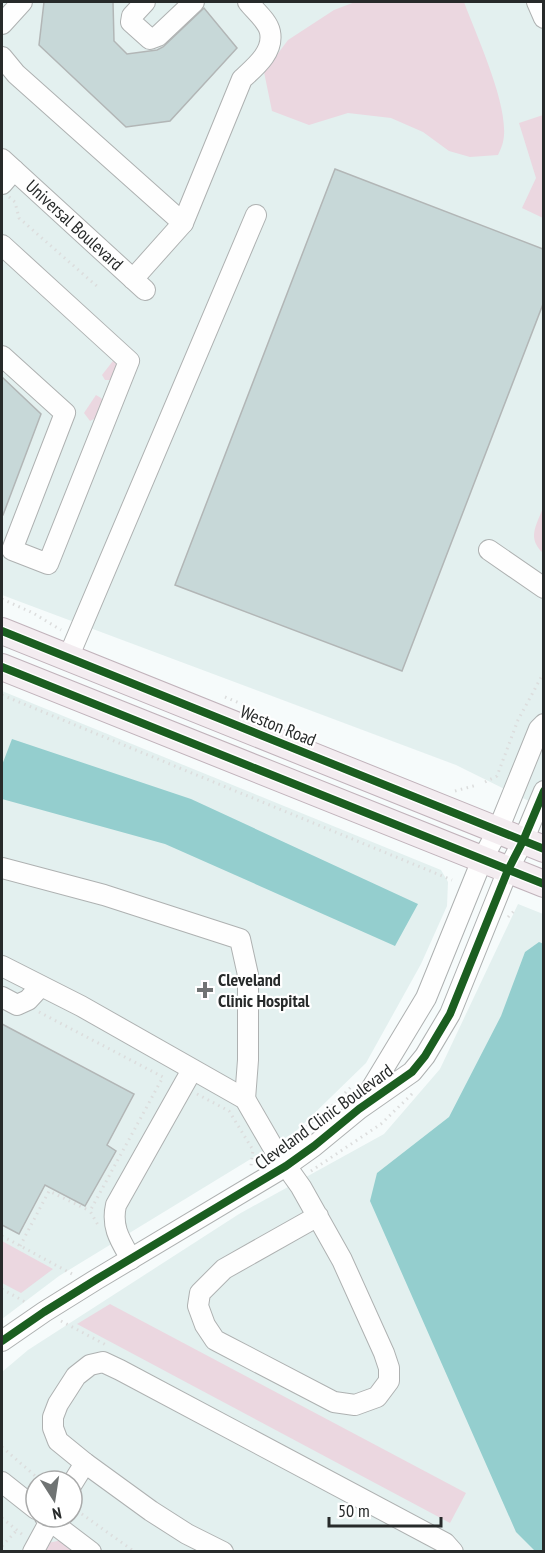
<svg xmlns="http://www.w3.org/2000/svg" width="545" height="1553" font-family="'PT Sans Narrow',sans-serif">
<rect width="100%" height="100%" fill="#f6fbfb"/>
<g fill="#e3f0ef" fill-rule="evenodd">
<polygon points="2,2 543,2 543,808 456,765 2,595"/>
<polygon points="2,691 441,870 448,882 447,906 421,964 366,1063 295,1132 59,1276 2,1319"/>
<path d="M 518,904 L 543,914 L 543,1551 L 2,1552 L 2,1372 L 28,1350 L 239,1214 L 384,1134 L 440,1069 ZM 36,1481 L 72,1481 L 72,1517 L 36,1517 Z"/>
</g>
<g fill="#ebd7e0">
<path d="M 355,2 L 464,2 C 476,35 511,109 503,142 C 502,146 500,151 498,155 L 470,157 L 449,151 L 423,132 L 391,118 L 348,113 L 309,125 L 272,111 L 264,72 L 288,40 L 334,10 Z"/>
<polygon points="543,115 544,115 543,218 522,208 536,178 519,123"/>
<polygon points="116,357 119,361 110,380 105,380 102,375"/>
<polygon points="96,395 101,398 104,402 96,418 90,421 84,413"/>
<path d="M 543,508 L 544,553 L 543,553 C 527,538 536,526 543,508 Z"/>
<polygon points="2,1241 53,1269 21,1293 2,1283"/>
<polygon points="110,1304 466,1493 450,1523 77,1324"/>
<polygon points="62,1540 78,1552 40,1552 48,1543"/>
</g>
<g fill="#94cece">
<polygon points="12,739 191,799 418,904 395,946 165,844 2,799 2,765"/>
<polygon points="539,942 544,944 543,1552 535,1551 516,1532 370,1201 377,1173 449,1117 501,1016 525,952"/>
</g>
<g fill="#c7d8d8" stroke="#b2b6b6" stroke-width="1.5">
<polygon points="44,2 113,2 114,41 127,54 157,50 163,47 204,8 237,48 170,121 126,127 39,45"/>
<polygon points="335,169 543,249 543,304 402,671 175,585"/>
<polygon points="2,377 41,414 3,515 2,515"/>
<polygon points="2,1024 134,1094 107,1145 116,1151 85,1206 45,1185 19,1234 2,1225"/>
</g>
<g fill="none" stroke-linecap="round" stroke-linejoin="round">
<g stroke="#aeb1b1" stroke-width="22">
<g id="minor">
<polyline points="145,2 132,16 131,22 150,39 158,36 194,2"/>
<polyline points="537,2 544,18"/>
<polyline points="2,24 22,2"/>
<polyline points="2,57 16,74 183,223"/>
<path id="s1" d="M 2,159 L 145,290"/>
<polyline points="2,184 14,170"/>
<polyline points="2,245 129,361 48,564 12,550 65,413 2,356"/>
<path d="M 133,279 L 183,223 L 242,79 C 255,67 274,52 270,32 C 268,21 254,10 248,2"/>
<polyline points="489,550 544,588"/>
<polyline points="68,658 256,215"/>
<polyline points="2,868 104,895 240,939 248,975 248,1060 245,1099"/>
<polyline points="2,966 81,1006 245,1099 274,1149 301,1187 342,1260 384,1353 389,1368 389,1381 377,1397 355,1405 334,1402 215,1340 205,1325 198,1306 200,1293 224,1269 318,1216"/>
<polyline points="2,997 17,1005 28,1000 40,987"/>
<polyline points="362,1104 426,998 482,860 498,830 539,729 544,724"/>
<path d="M 131,1259 C 120,1240 111,1227 116,1205 L 192,1070"/>
<polyline points="2,1341 44,1312 97,1279 286,1166 314,1146 359,1109 412,1072 425,1056 450,1014 508,870 523,841 544,791"/>
<polyline points="2,1482 36,1509"/>
<polyline points="72,1484 85,1463"/>
<polyline points="45,1517 91,1552"/>
<polyline points="33,1552 52,1517"/>
<polyline points="223,1552 187,1534 151,1511 85,1463 58,1441 53,1428 53,1417 58,1404 76,1376 90,1365 103,1362 120,1370 445,1543 453,1552"/>
</g>
</g>
<g stroke="#c1b3bb" stroke-width="28">
<g id="major">
<polyline points="2,631 544,849"/>
<polyline points="2,667 544,884"/>
</g>
</g>
<g stroke="#dcdddd" stroke-width="3" stroke-dasharray="1.5 4.5" stroke-linecap="butt">
<polyline points="9,197 15,202 19,218 99,288"/>
<polyline points="2,599 33,613 61,630"/>
<polyline points="2,695 452,880"/>
<polyline points="225,697 244,705"/>
<polyline points="485,782 497,776 518,720 544,672"/>
<polyline points="455,791 477,785"/>
<polyline points="508,917 515,910"/>
<polyline points="39,1012 163,1077 90,1211 98,1225"/>
<polyline points="197,1094 229,1111 253,1150 251,1166"/>
<polyline points="328,1110 351,1087"/>
<polyline points="287,1140 321,1116"/>
<polyline points="311,1171 381,1124 413,1093"/>
<polyline points="2,1236 74,1275"/>
<polyline points="20,1246 49,1191 90,1211"/>
<polyline points="2,1289 27,1303"/>
<polyline points="61,1321 106,1345"/>
<polyline points="2,1447 41,1481"/>
<polyline points="72,1507 135,1552"/>
<polyline points="2,1518 23,1535"/>
<polyline points="2,1546 17,1530"/>
</g>
<use href="#minor" stroke="#fefefe" stroke-width="20"/>
<use href="#major" stroke="#f3ecf0" stroke-width="26"/>
<g stroke="#fff" stroke-width="11">
<g id="cycleway">
<polyline points="2,631 544,849"/>
<polyline points="2,667 544,884"/>
<polyline points="2,1341 44,1312 97,1279 286,1166 314,1146 359,1109 412,1072 425,1056 450,1014 508,870 523,841 544,791"/>
</g>
</g>
<use href="#cycleway" stroke="#1b5e20" stroke-width="8"/>
</g>
<path fill="#6f7373" stroke="#fff" stroke-width="2" d="M202 981h6v6h6v6h-6v6h-6v-6h-6v-6h6z"/>
<g text-anchor="middle" stroke-width="4.5" stroke-linejoin="round" paint-order="stroke">
<g font-size="18" fill="#272a2a" stroke="#fff">
<text dy="6" stroke="none"><textPath href="#s1" startOffset="98">Universal Boulevard</textPath></text>
<text transform="translate(278 726) rotate(22)" y="6">Weston Road</text>
<text transform="translate(324 1117) rotate(-36)" y="6">Cleveland Clinic Boulevard</text>
</g>
<g font-size="18" font-weight="bold" fill="#272a2a" stroke="#fff" text-anchor="start">
<text x="218" y="986">Cleveland<tspan x="218" dy="21">Clinic Hospital</tspan></text>
</g>
</g>
<rect width="545" height="1553" fill="none" stroke="#272a2a" stroke-width="6"/>
<g transform="translate(54 1499) rotate(168)"><circle r="28" fill="#ffffff" stroke="#a9aaaa" stroke-width="1.5"/>
<path d="M0-4.5L10 22L0 15L-10 22Z" fill="#6f7373"/>
<text y="-9" font-size="16" font-weight="bold" text-anchor="middle" fill="#272a2a">N</text>
</g>
<path d="M329 1517v9h112v-9" fill="none" stroke="#272a2a" stroke-width="3"/>
<text x="338" y="1517" font-size="18" fill="#272a2a" stroke="#ffffff" stroke-width="4.5" paint-order="stroke">50 m</text>
</svg>
